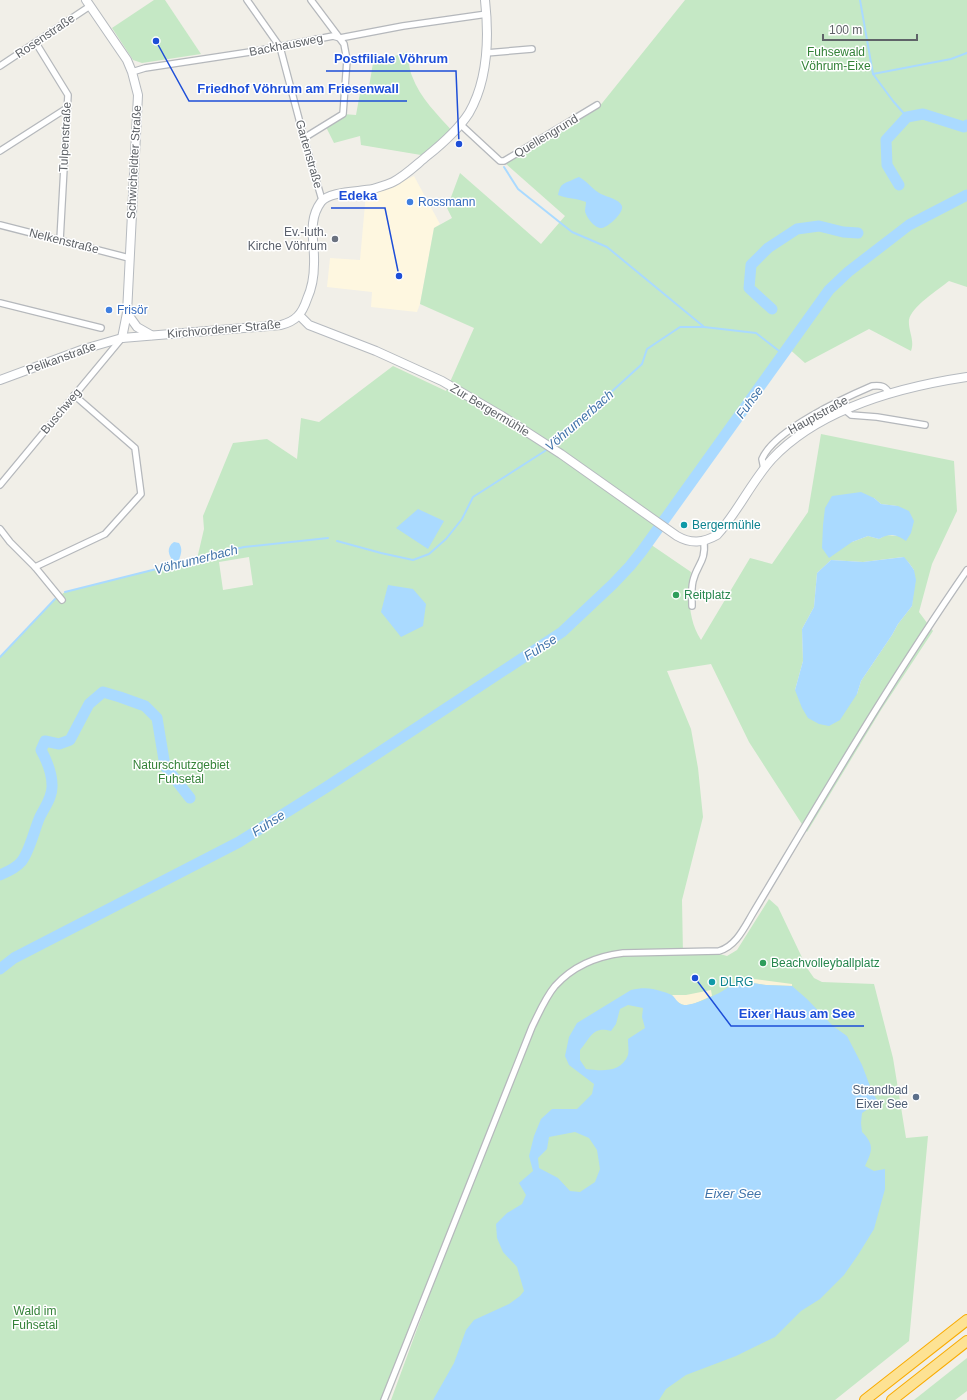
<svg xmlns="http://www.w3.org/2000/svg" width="967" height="1400" font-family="Arial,sans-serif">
<rect width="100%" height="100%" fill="#f1efe8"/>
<polygon fill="#fef7e0" points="414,176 440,224 434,228 420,304 417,312 371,307 372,292 327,287 330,258 360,260 366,193 393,186"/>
<g fill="#c5e8c5" fill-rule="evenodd">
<polygon points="154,0 165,0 201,54 142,63 133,60 112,28"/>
<path d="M 685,0 L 967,0 L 967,287 L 949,281 C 939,289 911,307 909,320 C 908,331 915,340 911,351 L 869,329 L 805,363 L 786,346 L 629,564 L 558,634 L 559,637 L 564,634 L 632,568 L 650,544 L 691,572 C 688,595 688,620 701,640 L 750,558 L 772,564 L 808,512 L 821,434 L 954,461 L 957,511 L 932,564 L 919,612 L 933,631 L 881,710 L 807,832 L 749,742 L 711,664 L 667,671 L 691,729 L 698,768 L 703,817 L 682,900 L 683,955 L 720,954 L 727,956 L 737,950 L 769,899 L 778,907 L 807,968 L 814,978 L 822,982 L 874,984 L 893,1058 L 906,1138 L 928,1136 L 909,1341 L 835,1400 L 391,1400 L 442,1261 L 382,1400 L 0,1400 L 0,657 L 55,599 L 65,592 L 197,559 L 204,529 L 203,516 L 233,443 L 267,439 L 297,459 L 301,418 L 319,422 L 393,366 L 446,391 L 474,328 L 420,304 L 434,228 L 452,218 L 447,208 L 460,173 L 541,244 L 565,216 L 505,163 L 599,107 ZM 874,498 L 881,504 L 897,506 L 898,536 L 886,535 L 879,539 L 868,536 L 852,542 ZM 249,557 L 253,585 L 223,590 L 219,562 ZM 903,557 L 909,563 L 914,570 L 912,606 L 898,624 L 892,635 L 861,681 L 857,694 L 795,690 L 803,661 L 802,629 L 814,607 L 817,573 L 831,560 L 863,562 Z"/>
<path d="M 407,52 C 409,60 409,69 412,76 C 420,98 438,115 453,132 L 427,156 L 361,145 L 360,136 L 334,143 L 325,125 L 343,114 L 356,115 L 360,93 L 368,93 L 373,63 Z"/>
<polygon points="967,1358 967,1391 955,1400 914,1400"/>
</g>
<g fill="#fbf3d9">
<polygon points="754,979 792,984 792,986 766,985 740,981"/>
<path d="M 711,990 L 712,996 C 697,1001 683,1014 672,995 L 686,995 Z"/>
</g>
<g fill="#aadaff" fill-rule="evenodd">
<path d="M 579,177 C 587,181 593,190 601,194 C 607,197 619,199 622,206 C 624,213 608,227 602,228 C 595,229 586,217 585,211 C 585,208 586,205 586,202 C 576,198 568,199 558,195 C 560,186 561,184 570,181 C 573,180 575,178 579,177 Z"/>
<path d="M 861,492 L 874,498 L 881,504 L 898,506 L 909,511 L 914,521 L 911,533 L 906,541 C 895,534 890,533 879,539 L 868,536 L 852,542 L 829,558 L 822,548 L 823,525 L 825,508 L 832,496 Z"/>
<polygon points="418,509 444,521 428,549 396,528"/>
<path d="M 174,542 L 179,543 C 183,549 181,554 179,560 L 174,561 C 168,556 166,547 174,542 Z"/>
<polygon points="904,557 909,563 914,570 916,580 912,606 898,624 892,635 861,681 857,694 840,720 829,726 819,724 808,718 802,708 795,690 803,661 802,629 814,607 817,573 831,560 863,562"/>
<polygon points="388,585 413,589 426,604 423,626 401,637 381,612"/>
<path d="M 740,981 L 766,985 L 792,986 L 807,999 L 833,1026 L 847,1036 L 862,1065 L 873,1094 L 878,1101 L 877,1103 L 862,1113 L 861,1123 L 862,1132 C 875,1145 872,1151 865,1166 L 874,1171 L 885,1169 L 885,1189 L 874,1229 L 858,1255 L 844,1275 L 820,1299 L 801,1311 L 775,1337 L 736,1356 L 686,1375 L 666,1389 L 659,1400 L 433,1400 L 454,1363 L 466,1330 L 474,1320 L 509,1304 L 520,1296 L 524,1291 L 517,1267 L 503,1252 L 497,1238 L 496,1224 L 507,1213 L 522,1204 L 526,1195 L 519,1183 L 533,1171 L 529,1156 L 534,1136 L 541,1119 L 552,1109 L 577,1109 L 592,1094 L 594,1084 L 569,1065 L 565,1056 L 569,1037 L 577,1023 L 631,990 C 644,987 652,988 664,992 C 667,993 671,994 673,996 C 676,999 678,1004 684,1005 C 692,1006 717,995 724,990 C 730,987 734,983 740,981 ZM 628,1005 L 643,1008 L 642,1017 L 645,1028 L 628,1039 C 628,1044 629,1051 628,1055 C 621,1073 602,1071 586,1069 L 580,1060 L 580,1050 C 591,1038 592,1026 611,1031 L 616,1024 L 620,1009 ZM 575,1132 L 589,1138 L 597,1150 L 600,1169 L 595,1182 L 580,1192 L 570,1191 L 558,1178 L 539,1168 L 538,1158 L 547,1149 L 549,1137 Z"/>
</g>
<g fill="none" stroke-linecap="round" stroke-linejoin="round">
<g stroke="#aadaff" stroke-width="2">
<polyline points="860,0 873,74 893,101 907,117"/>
<polyline points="873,74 951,59 967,53"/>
<polyline points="504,167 518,189 572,232 607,247 703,326"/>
<polyline points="553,445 642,364 647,349 680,327 704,327 756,333 783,354"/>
<polyline points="337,541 381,553 413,560 429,554 446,539 462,519 473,497 548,449"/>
<polyline points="65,592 244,547 328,538"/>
<polyline points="0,657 55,599"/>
</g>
<g stroke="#aadaff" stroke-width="11">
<polyline points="899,185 887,165 886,140 907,117 923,114 964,127 967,125"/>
<polyline points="772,309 749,288 751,265 768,248 797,229 819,226 843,232 858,233"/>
<path d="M 0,875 C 7,872 16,868 21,862 C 29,853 34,831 39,819 C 43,809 53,798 52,785 C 52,773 47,761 41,750 L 45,741 L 59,744 L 70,740 L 89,704 L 103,692 L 120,697 L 145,706 L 157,718 L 165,766 L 190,798"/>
<polyline points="0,969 14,958 239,842 325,788 562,632 613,584 630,566 642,551 829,290 848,272 909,225 967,195"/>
</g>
<g stroke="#b5b8bc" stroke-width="8">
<g id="street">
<polyline points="247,0 280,47 304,138 322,200"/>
<polyline points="36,43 68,95 60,240"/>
<polyline points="486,53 532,49"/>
<polyline points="0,66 90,6"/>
<polyline points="132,72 145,68 250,52 333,36 340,38 403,26 487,14"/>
<polyline points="460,124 500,161 504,161 597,105"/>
<polyline points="304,138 343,114 347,60 344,44 311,0"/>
<polyline points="0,151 67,108"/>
<polyline points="0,225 129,258"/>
<polyline points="0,303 101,328"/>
<polyline points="845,410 851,415 877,417 925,425"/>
<path d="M 764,469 L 762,459 C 774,430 844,398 872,386 C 882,385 885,386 890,394"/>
<polyline points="0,485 122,338"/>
<polyline points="0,529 10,542 35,567 105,534 141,494 135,448 74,395"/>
<polyline points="35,567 62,600"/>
<path d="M 692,606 C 692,598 691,589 693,581 C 697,564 706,562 704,542"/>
<path d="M 384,1400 L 532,1027 C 539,1013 545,998 555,986 C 573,966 598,956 623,953 L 719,951 C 736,946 744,928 753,913 C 822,798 890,681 967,570"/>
</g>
</g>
<g stroke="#b6babf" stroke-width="10">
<g id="secondary">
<polyline points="86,0 127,60 132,72 138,95 127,313 122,338"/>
<polyline points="127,313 137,327 151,335"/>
<path d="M 299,315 L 309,325 L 376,351 L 442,381 L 502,416 L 561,454 L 677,536 C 691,544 703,543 717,535 C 738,512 751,482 772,459 C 820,408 900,387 967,377"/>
<path d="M 0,380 L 84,349 L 122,338 L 281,325 C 296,321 302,314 307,299 C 312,288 314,276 314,264 C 315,242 307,221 321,202 C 329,191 359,192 373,189 C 379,187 387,185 393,182 C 405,176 416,165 427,156 C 442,144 458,130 469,113 C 488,80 489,36 485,0"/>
</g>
</g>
<g stroke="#f9ab00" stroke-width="12">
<g id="highway">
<polyline points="865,1400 967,1320"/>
<polyline points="892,1400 967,1341"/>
</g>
</g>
<use href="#street" stroke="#fff" stroke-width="5.5"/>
<use href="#secondary" stroke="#fff" stroke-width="8"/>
<use href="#highway" stroke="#fde293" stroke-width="10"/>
</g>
<g fill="#3f7fe0" stroke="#fff" stroke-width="1.5">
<circle cx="410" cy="202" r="4"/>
<circle cx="109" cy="310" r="4"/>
</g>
<circle fill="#6b7280" stroke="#fff" stroke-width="1.5" cx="335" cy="239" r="4"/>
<g fill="#0f9aa8" stroke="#fff" stroke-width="1.5">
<circle cx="684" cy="525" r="4"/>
<circle cx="712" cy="982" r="4"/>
</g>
<g fill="#2e9e5b" stroke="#fff" stroke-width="1.5">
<circle cx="676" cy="595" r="4"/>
<circle cx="763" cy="963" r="4"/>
</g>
<circle fill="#5c6f8a" stroke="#fff" stroke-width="1.5" cx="916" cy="1097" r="4"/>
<g text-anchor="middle" stroke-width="3" stroke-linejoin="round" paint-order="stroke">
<g font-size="12" fill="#5f6368" stroke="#fff">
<text transform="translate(45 36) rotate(-34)" y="4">Rosenstraße</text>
<text transform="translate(286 45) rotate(-11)" y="4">Backhausweg</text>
<text transform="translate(546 136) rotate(-31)" y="4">Quellengrund</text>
<text transform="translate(65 137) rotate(-87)" y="4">Tulpenstraße</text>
<text transform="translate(309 154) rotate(74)" y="4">Gartenstraße</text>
<text transform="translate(134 162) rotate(-87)" y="4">Schwicheldter Straße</text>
<text transform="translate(64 241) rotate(14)" y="4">Nelkenstraße</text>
<text transform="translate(224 329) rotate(-5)" y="4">Kirchvordener Straße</text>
<text transform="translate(61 358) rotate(-20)" y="4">Pelikanstraße</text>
<text transform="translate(490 410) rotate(31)" y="4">Zur Bergermühle</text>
<text transform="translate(61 411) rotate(-50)" y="4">Buschweg</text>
<text transform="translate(818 415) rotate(-29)" y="4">Hauptstraße</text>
</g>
<g font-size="12" fill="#348238" stroke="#fff">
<text x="836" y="56">Fuhsewald<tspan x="836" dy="14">Vöhrum-Eixe</tspan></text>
<text x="181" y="769">Naturschutzgebiet<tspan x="181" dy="14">Fuhsetal</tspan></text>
<text x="35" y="1315">Wald im<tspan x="35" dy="14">Fuhsetal</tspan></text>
</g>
<g font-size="12" fill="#366cbe" stroke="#fff" text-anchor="start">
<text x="418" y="206">Rossmann</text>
<text x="117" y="314">Frisör</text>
</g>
<g font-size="12" fill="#5b616d" stroke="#fff" text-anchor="end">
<text x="327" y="236">Ev.-luth.<tspan x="327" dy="14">Kirche Vöhrum</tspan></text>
</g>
<g font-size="12" fill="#0d838f" stroke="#fff" text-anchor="start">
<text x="692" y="529">Bergermühle</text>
<text x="720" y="986">DLRG</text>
</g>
<g font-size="12" fill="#27864d" stroke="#fff" text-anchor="start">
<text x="684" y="599">Reitplatz</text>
<text x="771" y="967">Beachvolleyballplatz</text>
</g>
<g font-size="12" fill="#4e5e75" stroke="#fff" text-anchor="end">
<text x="908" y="1094">Strandbad<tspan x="908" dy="14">Eixer See</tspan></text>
</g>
<g font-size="13" font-style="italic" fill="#4174aa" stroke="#fff">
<text transform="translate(749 402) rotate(-54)" y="5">Fuhse</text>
<text transform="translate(579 420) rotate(-41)" y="5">Vöhrumerbach</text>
<text transform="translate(196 559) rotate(-14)" y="5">Vöhrumerbach</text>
<text transform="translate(540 647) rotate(-33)" y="5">Fuhse</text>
<text transform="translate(268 823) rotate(-33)" y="5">Fuhse</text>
<text x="733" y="1198">Eixer See</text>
</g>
</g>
<path fill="none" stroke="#1d4ed8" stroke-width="1.5" d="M459 144L456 71H326M156 41L189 101H407M399 276L385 208H331M695 978L731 1026H864"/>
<g fill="#1d4ed8" stroke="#fff" stroke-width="1.5">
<circle cx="459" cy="144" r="4"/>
<circle cx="156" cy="41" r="4"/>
<circle cx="399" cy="276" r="4"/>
<circle cx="695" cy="978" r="4"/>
</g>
<g font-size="13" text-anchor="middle" font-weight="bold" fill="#1d4ed8" stroke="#fff" stroke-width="3" stroke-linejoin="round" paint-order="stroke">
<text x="391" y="63">Postfiliale Vöhrum</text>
<text x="298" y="93">Friedhof Vöhrum am Friesenwall</text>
<text x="358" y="200">Edeka</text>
<text x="797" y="1018">Eixer Haus am See</text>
</g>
<path d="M823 34v6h94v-6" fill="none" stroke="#5f6368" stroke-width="2"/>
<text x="829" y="34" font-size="12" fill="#5f6368" stroke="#ffffff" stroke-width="3" paint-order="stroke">100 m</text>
</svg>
